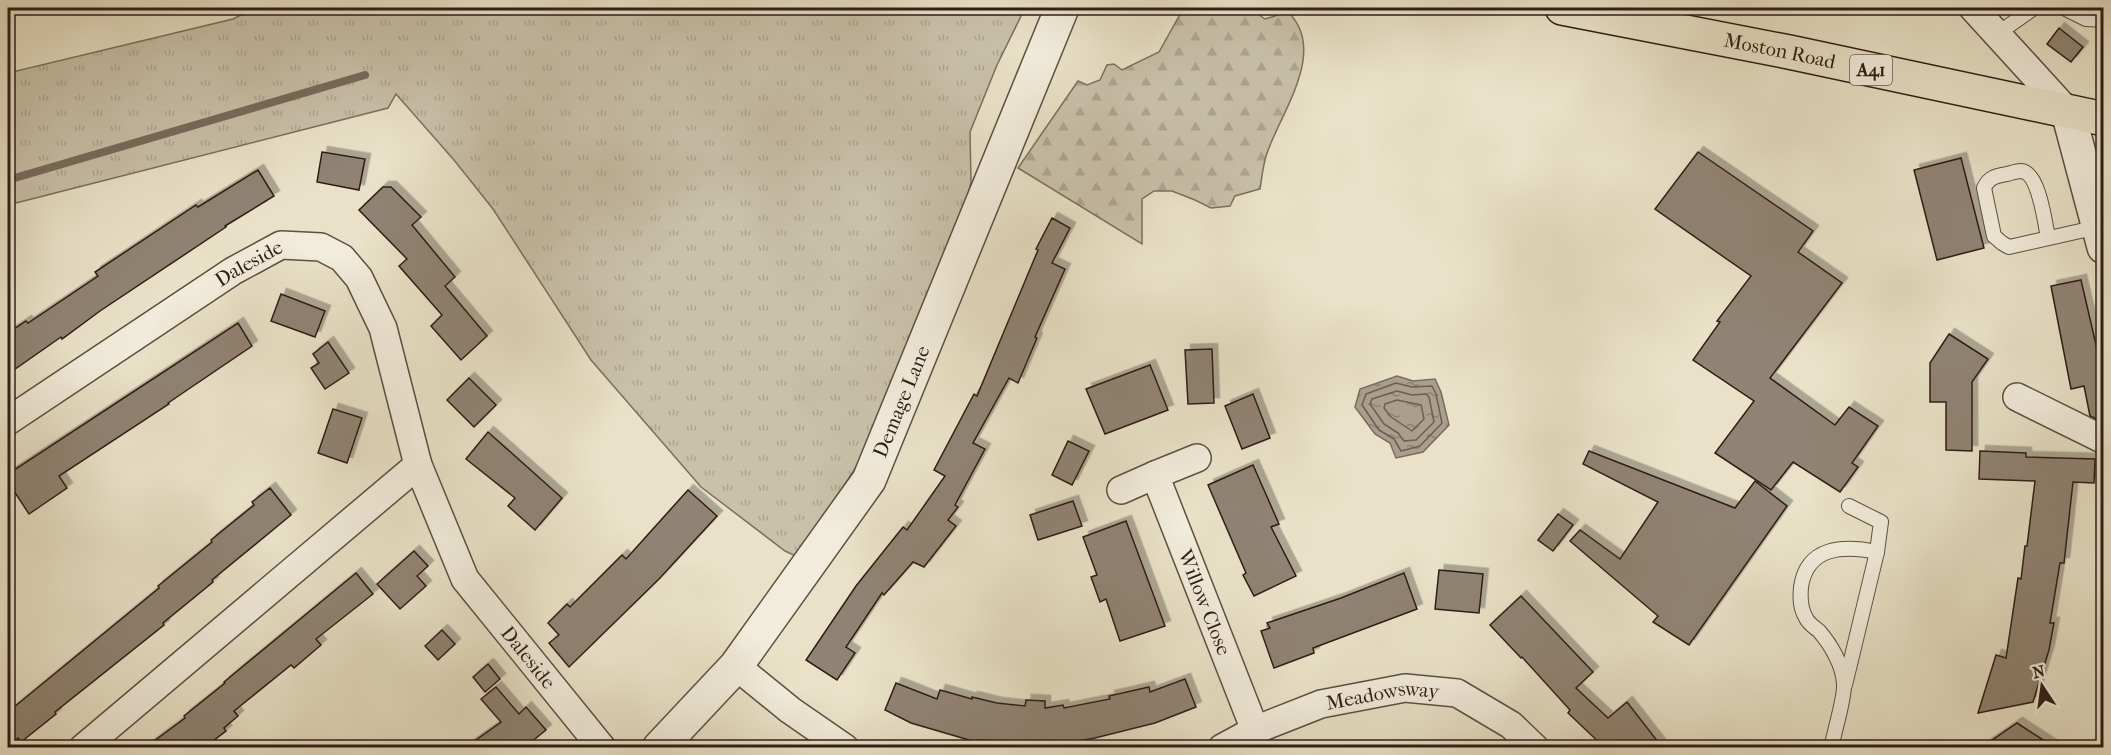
<svg xmlns="http://www.w3.org/2000/svg" width="2111" height="755" font-family="'IM FELL French Canon',serif">
<defs>
<pattern id="grass-tufts" width="24" height="20" patternUnits="userSpaceOnUse" patternTransform="scale(1.5)"><rect width="24" height="20" fill="#c9c1aa"/><path d="M3 7l-1-3M5 7V3M7 7l1-3M15 17l-1-3M17 17v-4M19 17l1-3" fill="none" stroke="#ada592"/></pattern>
<pattern id="forest-firs" width="22" height="20" patternUnits="userSpaceOnUse" patternTransform="scale(1.5)"><rect width="22" height="20" fill="#c9c1aa"/><path d="M5 1l3.5 6h-7zM16 11l3.5 6h-7z" fill="#ada592"/></pattern>
<pattern id="water-ripples" width="26" height="14" patternUnits="userSpaceOnUse" patternTransform="scale(1.5)"><rect width="26" height="14" fill="#aa9f8c"/><path d="M2 4q2-2 4 0t4 0M15 11q2-2 4 0t4 0" fill="none" stroke="#8b8171"/></pattern>
<filter id="shadow"><feDropShadow dx="5.5" dy="-5.5" stdDeviation="0" flood-color="#0004"/></filter>
</defs>
<rect width="100%" height="100%" fill="#e9e2c8"/>
<filter id="stains"><feTurbulence type="fractalNoise" baseFrequency=".00333" numOctaves="4"/><feColorMatrix values="0 0 0 0 .2 0 0 0 0 .09 0 0 0 0 .02 0 0 0 .5 -.17"/></filter>
<radialGradient id="worn" r=".72"><stop offset=".6" stop-color="#630" stop-opacity="0"/><stop offset="1" stop-color="#630" stop-opacity=".3"/></radialGradient>
<polygon fill="url(#grass-tufts)" stroke="#7c6f60" stroke-width="1.5" points="255,8 1025,8 997,65 970,132 971,182 958,237 860,461 798,557 785,551 701,487 591,360 493,209 454,160 396,94 388,108 8,205 8,73 233,19"/>
<path fill="url(#forest-firs)" stroke="#7c6f60" stroke-width="1.5" d="M 1188,8 L 1249,8 L 1265,19 L 1275,16 L 1285,9 C 1330,48 1282,110 1267,153 C 1263,164 1262,177 1260,189 L 1235,196 L 1230,206 L 1211,208 L 1195,200 L 1172,191 L 1154,191 L 1142,199 L 1142,244 L 1018,168 L 1078,81 L 1087,85 L 1100,80 L 1107,65 L 1114,64 L 1122,70 L 1159,52 L 1183,9 Z"/>
<polygon fill="url(#water-ripples)" stroke="#796b5d" stroke-width="1.5" points="1397,376 1413,381 1435,379 1441,392 1449,425 1423,452 1396,458 1390,443 1375,434 1355,407 1360,389"/>
<g fill="none" stroke-linecap="round" stroke-linejoin="round">
<g stroke="#6c5e52" stroke-width="1.5">
<polygon points="1396,383 1412,387 1432,386 1436,394 1442,423 1420,446 1401,451 1394,439 1379,430 1362,405 1366,394"/>
<polygon points="1397,391 1412,395 1426,394 1429,397 1434,422 1416,440 1404,441 1398,433 1384,424 1370,404 1372,399"/>
<polygon points="1397,400 1421,405 1424,419 1412,431 1391,417 1384,408 1385,404"/>
</g>
<polyline stroke="#796b5d" stroke-width="8" points="8,180 365,75"/>
</g>
<g fill="#908373" stroke="#2f1d17" stroke-width="1.5" filter="url(#shadow)">
<polygon points="2059,28 2083,47 2071,62 2047,44"/>
<polygon points="322,152 365,159 359,190 317,182"/>
<polygon points="1698,152 1813,231 1798,252 1842,283 1770,378 1835,425 1849,407 1878,426 1852,463 1858,467 1840,492 1793,462 1771,490 1715,453 1754,401 1693,360 1720,322 1717,321 1751,276 1655,209"/>
<polygon points="1961,158 1984,248 1937,260 1914,170"/>
<polygon points="258,170 274,196 225,226 226,227 100,311 62,339 61,337 8,374 8,333 26,321 28,323 98,276 95,272 196,205 198,207"/>
<polygon points="383,187 391,187 421,217 412,225 455,277 445,286 487,336 461,360 431,326 442,315 399,266 407,259 359,210"/>
<polygon points="1052,218 1070,228 1052,263 1065,269 1035,337 1037,338 1018,383 1009,378 973,443 985,449 955,505 958,507 948,520 956,526 924,567 913,562 884,595 882,593 846,647 855,653 837,680 806,660 856,586 903,527 907,530 945,476 934,470 974,394 977,396 1038,250 1036,249"/>
<polygon points="2081,280 2103,375 2103,422 2090,416 2084,386 2071,389 2051,286"/>
<polygon points="281,294 325,311 315,337 271,321"/>
<polygon points="238,323 252,346 168,403 169,404 59,476 67,488 29,514 8,482 8,474"/>
<polygon points="1949,334 1988,359 1972,382 1972,451 1946,450 1946,402 1930,402 1930,363"/>
<polygon points="328,342 349,373 325,389 311,368 319,363 313,354"/>
<polygon points="1212,349 1214,403 1188,404 1185,350"/>
<polygon points="1150,365 1168,410 1105,434 1086,389"/>
<polygon points="469,378 496,405 474,427 447,400"/>
<polygon points="1253,394 1270,438 1242,449 1225,406"/>
<polygon points="333,409 362,418 347,463 318,453"/>
<polygon points="488,432 562,498 535,530 508,506 515,498 466,459"/>
<polygon points="1068,441 1089,451 1072,485 1052,475"/>
<polygon points="1589,451 1735,508 1755,481 1787,506 1689,645 1653,622 1658,616 1570,541 1580,530 1620,559 1658,502 1583,464"/>
<polygon points="1980,451 2026,453 2026,457 2095,459 2094,483 2073,482 2064,563 2060,563 2050,623 2054,623 2049,650 2033,702 1978,713 1996,655 2006,658 2018,578 2021,579 2025,546 2027,546 2035,481 1979,479"/>
<polygon points="1253,465 1279,524 1271,527 1296,576 1254,596 1243,575 1246,573 1208,485"/>
<polygon points="270,488 291,515 212,580 213,582 163,623 164,625 55,712 56,714 21,742 18,738 8,747 8,712 159,588 158,586 212,542 211,540 254,505 252,502"/>
<polygon points="688,490 717,516 659,579 569,667 549,643 559,635 548,623 567,604 570,607 622,555 626,559"/>
<polygon points="1073,501 1082,526 1038,540 1030,515"/>
<polygon points="1558,514 1573,525 1553,551 1538,540"/>
<polygon points="1126,521 1165,626 1120,641 1106,599 1100,602 1091,577 1097,575 1083,537"/>
<polygon points="414,551 428,566 417,576 426,586 400,609 377,584"/>
<polygon points="1439,570 1483,574 1479,613 1435,609"/>
<polygon points="356,573 373,594 316,639 321,645 294,668 291,665 234,711 238,716 224,728 226,731 205,747 146,747 185,718 184,716 225,683 224,682"/>
<polygon points="1404,573 1417,609 1313,648 1314,653 1274,668 1261,631 1270,628 1267,623 1341,598"/>
<polygon points="1521,596 1593,672 1576,688 1608,718 1627,702 1662,747 1604,747 1568,713 1570,710 1522,657 1521,658 1490,625"/>
<polygon points="442,630 455,644 438,660 425,646"/>
<polygon points="488,664 500,679 485,692 473,677"/>
<polygon points="1185,679 1196,707 1155,723 1095,738 1061,744 977,740 976,742 911,723 885,710 896,683 937,699 940,690 972,699 972,697 997,703 1025,706 1026,700 1045,701 1045,708 1063,705 1064,708 1110,699 1109,696 1149,687 1150,692"/>
<polygon points="496,687 519,714 526,707 546,730 525,747 466,747 501,722 481,699"/>
<polygon points="2017,723 2054,747 1982,747"/>
</g>
<g fill="none" stroke-linecap="round" stroke-linejoin="round">
<g stroke="#5e4e43" stroke-width="16">
<g id="service">
<polyline points="2064,8 2086,19 2104,20"/>
<polyline points="1997,34 2034,8"/>
<path d="M 2048,238 C 2045,223 2039,172 2021,171 C 2017,171 2011,173 2007,174 C 1996,176 1989,177 1984,188 L 1994,236 L 2002,243 L 2009,247 L 2098,227"/>
<polyline points="1845,685 1877,552 1881,522 1849,506"/>
<path d="M 1831,748 C 1834,733 1845,697 1844,684 C 1843,665 1831,645 1819,631 C 1814,627 1808,623 1806,618 C 1800,608 1800,598 1801,587 C 1807,546 1844,545 1877,552"/>
</g>
</g>
<g stroke="#5e4e43" stroke-width="30">
<g id="minor">
<polyline points="1973,8 2068,112"/>
<polyline points="2017,397 2104,440"/>
<path id="s1" d="M 8,421 L 233,271 L 281,245 L 321,247 L 342,258 L 359,278 L 383,328 L 418,465 L 465,579 L 602,748"/>
<path id="s2" d="M 1197,458 L 1155,475 L 1255,730"/>
<polyline points="1121,490 1155,475"/>
<polyline points="736,666 790,710 845,748"/>
<polyline points="83,748 418,465"/>
<path id="s3" d="M 1222,748 L 1255,730 L 1321,704 L 1405,688 L 1457,693 L 1511,725 L 1535,748"/>
</g>
</g>
<g stroke="#5e4e43" stroke-width="36">
<g id="tertiary">
<polyline points="2068,112 2104,247"/>
<path id="s4" d="M 659,748 L 736,666 L 869,480 L 1062,8"/>
</g>
</g>
<g stroke="#2f1d17" stroke-width="36">
<g id="trunk">
<path id="s5" d="M 1562,8 L 1789,52 L 2104,119"/>
</g>
</g>
<use href="#service" stroke="#f1ecdb" stroke-width="14"/>
<use href="#minor" stroke="#f1ecdb" stroke-width="27"/>
<use href="#tertiary" stroke="#f1ecdb" stroke-width="33"/>
<use href="#trunk" stroke="#e9e2c8" stroke-width="33"/>
</g>
<g text-anchor="middle" stroke-width="5" stroke-linejoin="round" paint-order="stroke">
<rect fill="#f1ecdb" stroke="#695b52" stroke-width="1.5" x="1850" y="55" width="42" height="30" rx="4.5"/>
<g font-size="18" font-weight="bold" fill="#2f1d17">
<text x="1871" y="76">A41</text>
</g>
<g font-size="20" fill="#2f1d17" stroke="#f1ecdb">
<text dy="7" stroke="none"><textPath href="#s5" startOffset="222">Moston Road</textPath></text>
<text dy="7" stroke="none"><textPath href="#s1" startOffset="288">Daleside</textPath></text>
<text dy="7" stroke="none"><textPath href="#s4" startOffset="426">Demage Lane</textPath></text>
<text dy="7" stroke="none"><textPath href="#s2" startOffset="182">Willow Close</textPath></text>
<text dy="7" stroke="none"><textPath href="#s1" startOffset="836">Daleside</textPath></text>
<text dy="7" stroke="none"><textPath href="#s3" startOffset="171">Meadowsway</textPath></text>
</g>
</g>
<rect width="2111" height="755" fill="none" stroke="#e9e2c8" stroke-width="30"/>
<rect x="9" y="9" width="2093" height="737" fill="none" stroke="#2f1d17" stroke-width="3"/>
<rect x="15" y="15" width="2081" height="725" fill="none" stroke="#2f1d17" stroke-width="1.5"/>
<g transform="translate(2042 686) rotate(347)" stroke="#f1ecdb" stroke-width="4.5" paint-order="stroke">
<path d="M0-4.5L10 22L0 15L-10 22Z" fill="#2f1d17"/>
<text y="-9" font-size="16" font-weight="bold" text-anchor="middle" fill="#2f1d17">N</text>
</g>
<rect width="100%" height="100%" filter="url(#stains)"/>
<rect width="100%" height="100%" fill="url(#worn)"/>
</svg>
